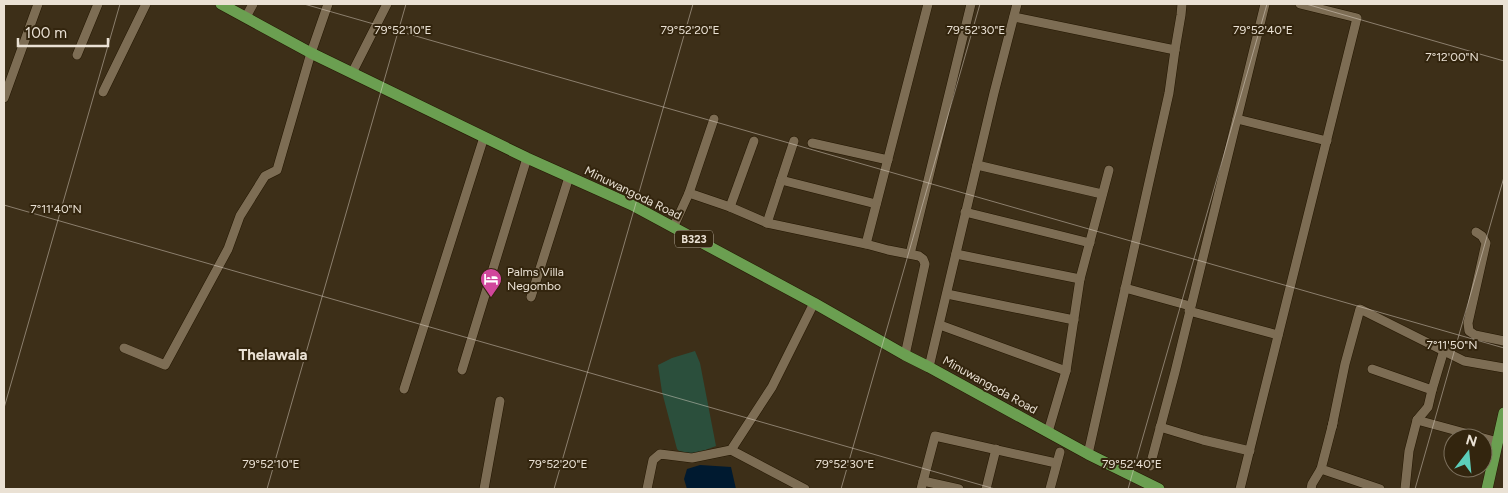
<svg xmlns="http://www.w3.org/2000/svg" width="1508" height="493" font-family="Figtree,sans-serif">
<rect width="100%" height="100%" fill="#3d2f18"/>
<polygon fill="#2b4f3c" points="695,351 700,363 716,446 700,452 698,455 679,451 677,449 662,392 658,365 672,358"/>
<polygon fill="#001a30" points="700,465 731,467 736,489 687,489 684,479 687,469"/>
<g fill="none" stroke-linecap="round" stroke-linejoin="round">
<g stroke="#241702" stroke-width="10">
<g id="minor">
<polyline points="246,17 253,4"/>
<polyline points="1014,17 1175,50"/>
<polyline points="77,55 98,4"/>
<polyline points="352,73 387,4"/>
<polyline points="103,92 146,4"/>
<polyline points="4,98 38,4"/>
<polyline points="714,119 689,193 730,207 767,223 866,244 888,250 919,256 923,259 925,264 905,355"/>
<polyline points="1237,119 1327,141"/>
<polyline points="812,143 888,160"/>
<polyline points="977,165 1102,194"/>
<polyline points="781,180 876,204"/>
<polyline points="730,207 754,141"/>
<polyline points="965,212 1090,243"/>
<polyline points="767,223 794,141"/>
<polyline points="673,228 689,193"/>
<polyline points="1476,232 1482,236 1486,243 1468,323 1469,331 1475,335 1504,341"/>
<polyline points="866,244 928,4"/>
<polyline points="910,254 971,4"/>
<polyline points="956,254 1080,279"/>
<polyline points="1125,288 1190,306"/>
<polyline points="947,294 1074,320"/>
<polyline points="531,297 569,177"/>
<polyline points="1189,311 1278,335"/>
<polyline points="940,325 1066,371"/>
<polyline points="124,348 165,365 228,249 240,216 265,176 277,170 311,53 328,4"/>
<polyline points="929,367 994,93 1017,4"/>
<polyline points="1372,369 1432,390 1444,350"/>
<polyline points="462,370 527,158"/>
<polyline points="404,389 484,137"/>
<polyline points="1417,420 1428,407 1432,390"/>
<polyline points="1333,423 1321,469 1380,489"/>
<polyline points="1160,427 1203,440 1250,451"/>
<polyline points="1332,427 1345,364 1360,309 1464,361 1504,368"/>
<polyline points="1048,432 1066,371 1080,279 1109,170"/>
<polyline points="731,450 805,489"/>
<polyline points="1088,454 1169,93 1175,50 1181,15 1182,4"/>
<polyline points="1150,466 1175,372 1265,4"/>
<polyline points="923,481 959,489"/>
<polyline points="484,489 500,401"/>
<polyline points="647,489 653,460 660,454 692,458 731,450 772,387 814,303"/>
<polyline points="921,489 935,436 1056,463"/>
<polyline points="986,489 996,449"/>
<polyline points="1050,489 1060,452"/>
<polyline points="1240,489 1357,18 1300,4"/>
<polyline points="1311,489 1312,484 1321,469"/>
<polyline points="1405,489 1409,451 1417,420 1498,442"/>
</g>
</g>
<g stroke="#241702" stroke-width="12">
<g id="major">
<polyline points="221,4 311,53 527,158 632,205 814,303 905,355 929,367 1088,454 1159,489"/>
<polyline points="1487,489 1504,413"/>
</g>
</g>
<use href="#minor" stroke="#7d6d54" stroke-width="9"/>
<use href="#major" stroke="#6b9f51" stroke-width="11"/>
</g>
<path fill="none" stroke="#eae1d4" stroke-width="1" stroke-opacity="0.45" d="M 304,4 L 1504,348M 1306,4 L 1504,61M 4,205 L 995,489M 4,408 L 120,4M 267,489 L 406,4M 554,489 L 693,4M 841,489 L 980,4M 1128,489 L 1267,4M 1415,489 L 1504,177"/>
<defs>
<g id="hotel-pin" transform="scale(1.125)"><path d="M0 17L-7.5 6A9.5 9.5 0 1 1 7.5 6Z" fill="#d1479c" stroke="#33250e"/><path d="M-6-4.5h1.5V1H6V5H4.5V3h-9V5H-6ZM-4 0a1.8 1.8 0 1 1 3.6 0ZM.5 0V-2.5h3Q6-2.5 6 0Z" fill="#fff"/></g>
</defs>
<g fill-rule="evenodd">
<use href="#hotel-pin" x="491" y="279"/>
</g>
<g text-anchor="middle" stroke-width="4" stroke-linejoin="round" paint-order="stroke">
<rect fill="#33250e" stroke="#b3a999" stroke-width="1" x="675" y="230.5" width="38" height="17" rx="4"/>
<g font-size="11" font-weight="bold" fill="#eae1d4">
<text x="694" y="243">B323</text>
</g>
<g font-size="12" fill="#eae1d4" stroke="#33250e">
<text transform="translate(633 193) rotate(26)" y="4">Minuwangoda Road</text>
<text transform="translate(990 385) rotate(29)" y="4">Minuwangoda Road</text>
</g>
<g font-size="12" fill="#eae1d4" stroke="#33250e" text-anchor="start">
<text x="507" y="276">Palms Villa<tspan x="507" dy="14">Negombo</tspan></text>
</g>
<g font-size="15" font-weight="bold" fill="#eae1d4" stroke="#33250e">
<text x="273" y="360">Thelawala</text>
</g>
</g>
<g font-size="12" text-anchor="middle" fill="#eae1d4" stroke="#33250e" stroke-width="4" stroke-linejoin="round" paint-order="stroke">
<text x="403" y="34">79°52'10"E</text>
<text x="690" y="34">79°52'20"E</text>
<text x="976" y="34">79°52'30"E</text>
<text x="1263" y="34">79°52'40"E</text>
<text x="1452" y="61">7°12'00"N</text>
<text x="56" y="213">7°11'40"N</text>
<text x="1452" y="349">7°11'50"N</text>
<text x="271" y="468">79°52'10"E</text>
<text x="558" y="468">79°52'20"E</text>
<text x="845" y="468">79°52'30"E</text>
<text x="1132" y="468">79°52'40"E</text>
</g>
<rect width="1508" height="493" fill="none" stroke="#eae1d4" stroke-width="10"/>
<g transform="translate(1468 453) rotate(16)"><circle r="24" fill="#33250e" stroke="#7c705d"/>
<path d="M0-4L9 19L0 12L-9 19Z" fill="#5cceba"/>
<text y="-8" font-size="14" font-weight="bold" text-anchor="middle" fill="#eae1d4">N</text>
</g>
<path d="M18 38v8h90v-8" fill="none" stroke="#eae1d4" stroke-width="2.5"/>
<text x="25" y="38" font-size="15" fill="#eae1d4" stroke="#33250e" stroke-width="4" paint-order="stroke">100 m</text>
</svg>
